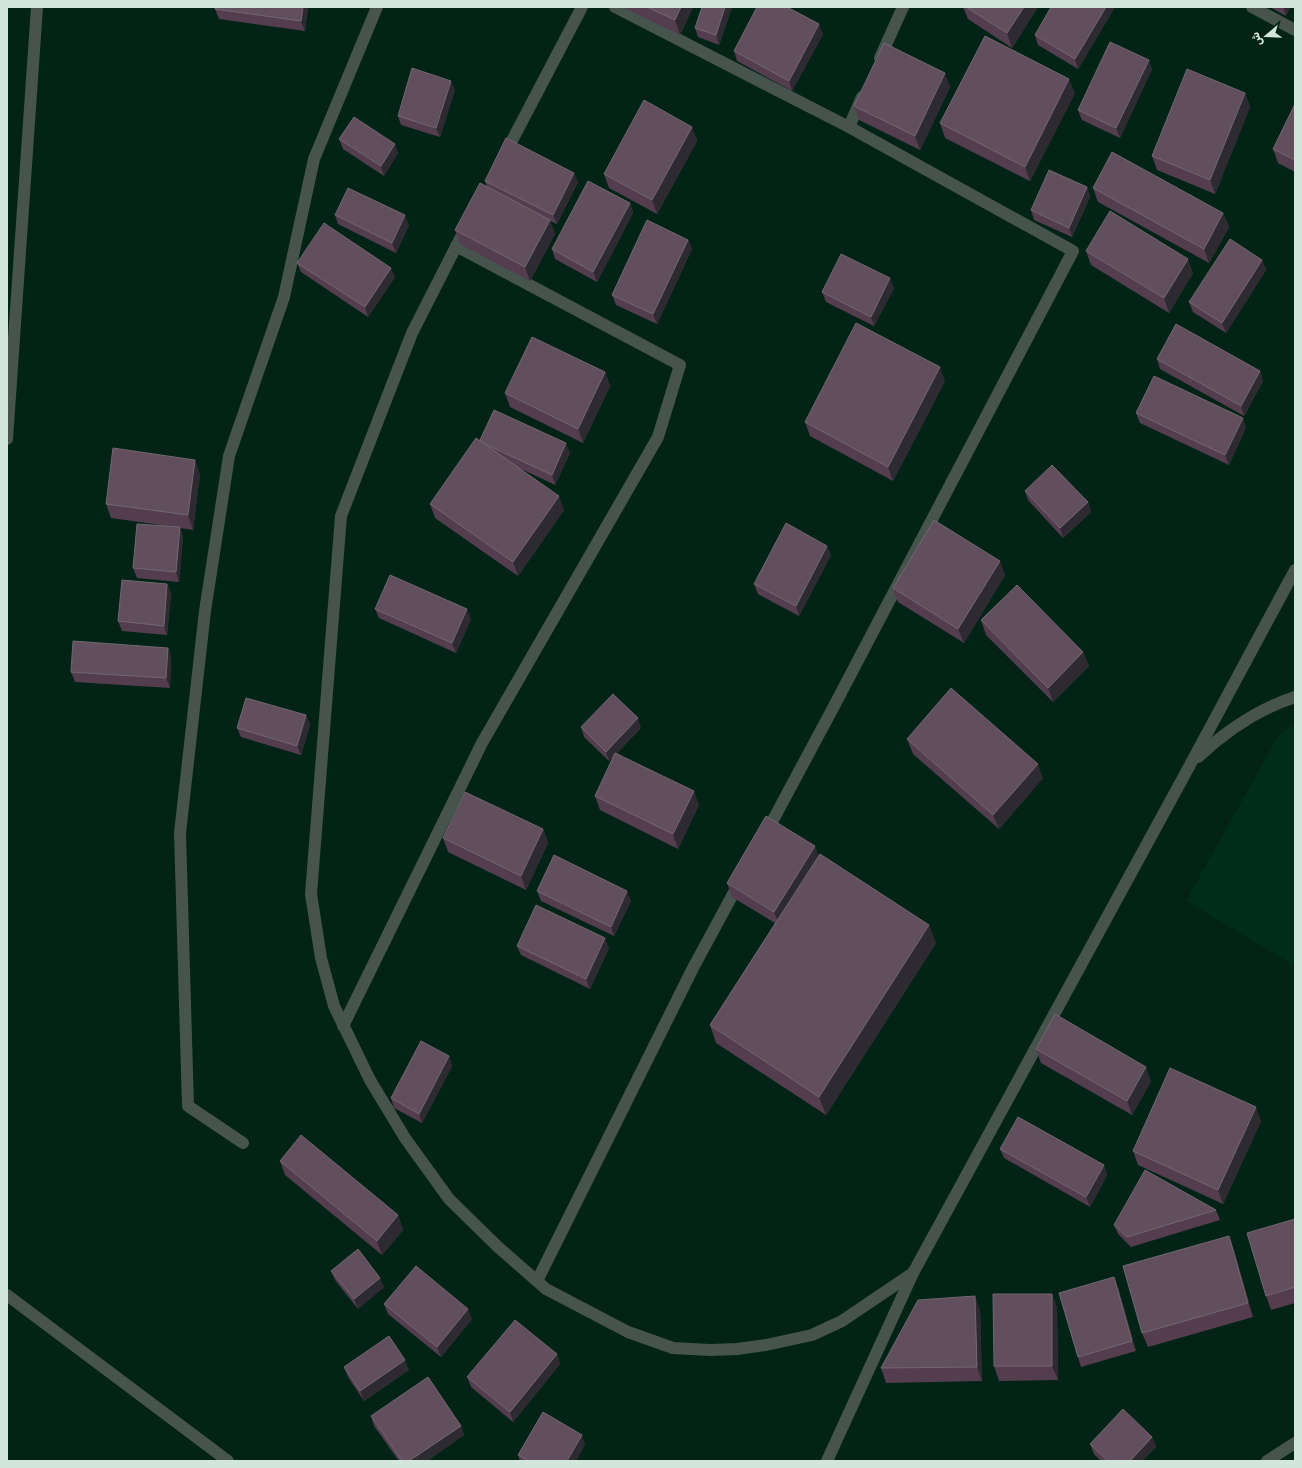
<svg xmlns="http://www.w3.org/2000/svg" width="1302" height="1468" font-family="Rubik,Vazirmatn,sans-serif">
<rect width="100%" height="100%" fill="#022315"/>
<polygon fill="#002c1b" points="1295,724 1295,966 1186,901 1278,736"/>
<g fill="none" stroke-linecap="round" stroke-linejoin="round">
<g stroke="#46544d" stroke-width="12">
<polyline points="615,7 849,127 1073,251 833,708 765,835"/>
<polyline points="1252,7 1295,30"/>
<polyline points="880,58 903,7"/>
<polyline points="849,127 862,97"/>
<polyline points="505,154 582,7"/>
<polyline points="466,227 412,333 341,516 311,894 321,958 334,1006 370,1080 405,1138 449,1199 497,1246 546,1289 628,1332 673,1348 710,1350 737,1349 766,1345 812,1335 842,1321 913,1273"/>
<polyline points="7,439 37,7"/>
<path d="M 1198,757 C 1226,731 1258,709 1295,697"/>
<polyline points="343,1026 482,743 658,437 680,365 456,246"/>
<polyline points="243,1143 188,1106 180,833 205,611 229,456 284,297 314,159 377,7"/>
<polyline points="537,1281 693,968 739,883"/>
<polyline points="7,1295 228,1461"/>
<polyline points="827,1461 913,1273 1190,765 1295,570"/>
<polyline points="1267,1461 1295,1443"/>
</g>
</g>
<g fill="#543d4e">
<polygon points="216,7 308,7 305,31 219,19 215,9"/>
<polygon points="623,7 693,7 680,35"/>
<polygon points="702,7 732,7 719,45 698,37 695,28"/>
<polygon points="963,7 1038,7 1012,48 968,19"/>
<polygon points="1115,7 1078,69 1038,45 1035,35"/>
<polygon points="1270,7 1290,7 1286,16"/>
<polygon points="823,34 792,91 737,61 734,51"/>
<polygon points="1152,69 1120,138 1082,120 1078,110"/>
<polygon points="950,87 920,150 859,120 854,106"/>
<polygon points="455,90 440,137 401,125 398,116"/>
<polygon points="1075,93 1030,181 945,138 940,123"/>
<polygon points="1245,93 1250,107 1215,194 1157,170 1152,156"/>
<polygon points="1295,104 1295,172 1278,163 1273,149"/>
<polygon points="692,127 697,141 657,214 609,188 604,174"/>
<polygon points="339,139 398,153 384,176 343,149"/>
<polygon points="485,181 578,182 557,224 550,221 555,234 530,281 460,244 455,230 487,187"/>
<polygon points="1087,187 1090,197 1072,237 1034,220 1031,210"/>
<polygon points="1093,188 1223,213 1229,227 1209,263 1098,202"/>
<polygon points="630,203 633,213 597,282 555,259 552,249"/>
<polygon points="335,215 409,225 396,253 338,224"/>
<polygon points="688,240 692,249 657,324 616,305 612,295"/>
<polygon points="1086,251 1193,273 1169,313 1091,265"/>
<polygon points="1262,260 1266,270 1226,333 1193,312 1189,302"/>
<polygon points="297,263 395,277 368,317 301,272"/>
<polygon points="894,288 874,326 826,302 822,292"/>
<polygon points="1157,359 1260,371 1263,381 1244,416 1160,369"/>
<polygon points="605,372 610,386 583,443 510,407 505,393"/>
<polygon points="945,381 893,481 810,436 805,422"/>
<polygon points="1136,413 1246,427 1229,465 1140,423"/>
<polygon points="480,440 570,453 555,485 519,468 564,510 518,576 435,518 430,504"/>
<polygon points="200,474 193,530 180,528 183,537 179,582 137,578 133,568 175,527 111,518 106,504"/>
<polygon points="1025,491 1088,502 1091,512 1063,538 1028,500"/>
<polygon points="831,555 799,616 758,594 754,584"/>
<polygon points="1005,575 964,643 898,602 893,588"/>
<polygon points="167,584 171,594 167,635 122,631 118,621"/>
<polygon points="375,609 471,619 456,653 379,618"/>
<polygon points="981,620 1083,652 1089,666 1053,702 986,635"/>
<polygon points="168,648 171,657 170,688 75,682 71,672"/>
<polygon points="306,715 310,725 301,755 241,737 237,728"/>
<polygon points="581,727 641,728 617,753 699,805 678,849 600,810 595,796 614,756 609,761 584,737"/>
<polygon points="907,739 1043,778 999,829 913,754"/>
<polygon points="543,829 548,843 526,890 448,852 443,838"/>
<polygon points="818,855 936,943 826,1115 716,1043 710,1025 775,923 732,897 727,883"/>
<polygon points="537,891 631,901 614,936 541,901"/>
<polygon points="517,946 609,948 590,989 521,955"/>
<polygon points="1036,1049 1151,1081 1132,1115 1041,1063"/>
<polygon points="449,1056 452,1066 422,1123 394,1108 391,1098"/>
<polygon points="1261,1121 1223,1204 1138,1165 1133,1151"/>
<polygon points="1000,1149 1104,1165 1107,1175 1090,1207 1004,1158"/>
<polygon points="280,1161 398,1215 403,1230 382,1255 285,1175"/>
<polygon points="1216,1210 1220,1220 1131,1247 1118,1234 1114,1225"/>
<polygon points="1295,1219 1295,1303 1271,1310 1266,1296"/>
<polygon points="1234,1250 1253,1317 1148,1347 1142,1333"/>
<polygon points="331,1271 384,1287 358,1309 335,1280"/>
<polygon points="1118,1287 1136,1351 1081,1367 1078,1357"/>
<polygon points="1052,1294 1057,1308 1058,1380 999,1381 994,1366"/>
<polygon points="384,1304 472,1319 441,1357 388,1314"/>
<polygon points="980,1310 982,1381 886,1383 881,1368"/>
<polygon points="557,1354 560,1364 513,1422 471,1387 467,1377"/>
<polygon points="344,1367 409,1370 364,1401 348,1377"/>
<polygon points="371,1416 461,1426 464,1435 427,1461 399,1461 374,1426"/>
<polygon points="1152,1437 1156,1447 1142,1461 1101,1461 1094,1454 1090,1444"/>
<polygon points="585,1444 576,1461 520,1461 518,1455"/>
</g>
<g fill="#2d2b31">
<polygon points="303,7 308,7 305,31 301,21"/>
<polygon points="681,7 693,7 680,35 675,20"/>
<polygon points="725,7 732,7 719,45 716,35"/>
<polygon points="1024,7 1038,7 1012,48 1007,33"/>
<polygon points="1106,7 1115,7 1078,69 1075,59"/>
<polygon points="1283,7 1290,7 1286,16"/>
<polygon points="819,24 823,34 792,91 789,81"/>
<polygon points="1149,60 1152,69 1120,138 1116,128"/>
<polygon points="945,73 950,87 920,150 915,136"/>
<polygon points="1069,79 1075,93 1030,181 1025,167"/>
<polygon points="451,81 455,90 440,137 436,128"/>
<polygon points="1245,93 1250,107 1215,194 1210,180"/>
<polygon points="692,127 697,141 657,214 652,200"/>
<polygon points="395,144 398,153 384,176 381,166"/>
<polygon points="574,173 578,182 557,224 553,215"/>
<polygon points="1087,187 1090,197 1072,237 1069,228"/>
<polygon points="630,203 633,213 597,282 593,272"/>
<polygon points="1223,213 1229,227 1209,263 1204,249"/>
<polygon points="405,215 409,225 396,253 392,243"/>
<polygon points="550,220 555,234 530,281 525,267"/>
<polygon points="688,240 692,249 657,324 653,314"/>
<polygon points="1188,259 1193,273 1169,313 1164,298"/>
<polygon points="1262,260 1266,270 1226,333 1222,323"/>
<polygon points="391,268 395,277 368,317 365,307"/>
<polygon points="890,278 894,288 874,326 871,317"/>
<polygon points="940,367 945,381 893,481 888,467"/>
<polygon points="1260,371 1263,381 1244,416 1241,406"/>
<polygon points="605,372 610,386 583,443 578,429"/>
<polygon points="1243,418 1246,427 1229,465 1225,455"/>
<polygon points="566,443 570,453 555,485 552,475"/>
<polygon points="195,460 200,474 193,530 188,515"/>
<polygon points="559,496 564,510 518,576 513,562"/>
<polygon points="1088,502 1091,512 1063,538 1060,528"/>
<polygon points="180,527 183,537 179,582 176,572"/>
<polygon points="827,546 831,555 799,616 796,606"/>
<polygon points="1000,561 1005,575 964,643 958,629"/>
<polygon points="167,584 171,594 167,635 164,626"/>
<polygon points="467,609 471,619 456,653 452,643"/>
<polygon points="168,648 171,657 170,688 166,678"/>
<polygon points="1083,652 1089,666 1053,702 1048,688"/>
<polygon points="306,715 310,725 301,755 297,746"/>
<polygon points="638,718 641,728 609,761 606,752"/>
<polygon points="1038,764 1043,778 999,829 993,815"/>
<polygon points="694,791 699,805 678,849 673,834"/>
<polygon points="543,829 548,843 526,890 521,876"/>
<polygon points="815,846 820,860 780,926 774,912"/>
<polygon points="627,891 631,901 614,936 611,927"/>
<polygon points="929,925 936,943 826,1115 819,1097"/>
<polygon points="605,938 609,948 590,989 586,979"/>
<polygon points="449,1056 452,1066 422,1123 419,1114"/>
<polygon points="1146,1067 1151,1081 1132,1115 1127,1101"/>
<polygon points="1256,1107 1261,1121 1223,1204 1218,1190"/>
<polygon points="1104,1165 1107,1175 1090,1207 1086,1197"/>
<polygon points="398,1215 403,1230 382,1255 377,1241"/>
<polygon points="1229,1236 1234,1250 1253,1317 1248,1303"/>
<polygon points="1114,1277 1118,1287 1136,1351 1132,1341"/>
<polygon points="380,1278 384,1287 358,1309 354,1299"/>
<polygon points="1052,1294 1057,1308 1058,1380 1052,1366"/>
<polygon points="975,1296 980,1310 982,1381 977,1367"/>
<polygon points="468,1309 472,1319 441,1357 437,1347"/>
<polygon points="557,1354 560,1364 513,1422 510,1412"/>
<polygon points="405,1360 409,1370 364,1401 360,1391"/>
<polygon points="461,1426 464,1435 427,1461 409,1461"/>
<polygon points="582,1435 585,1444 576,1461 567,1461"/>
<polygon points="1152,1437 1156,1447 1142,1461 1130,1461"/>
</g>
<g fill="#614f5d" stroke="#736771">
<polygon points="216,7 303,7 301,21 215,9"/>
<polygon points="647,7 681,7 675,20"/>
<polygon points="702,7 725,7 716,35 695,28"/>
<polygon points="757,7 787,7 819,24 789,81 734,51"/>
<polygon points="966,7 1024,7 1007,33"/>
<polygon points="1051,7 1106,7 1075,59 1035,35"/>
<polygon points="985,36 1069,79 1025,167 940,123"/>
<polygon points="1110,42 1149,60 1116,128 1078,110"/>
<polygon points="884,43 945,73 915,136 854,106"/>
<polygon points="412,68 451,81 436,128 398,116"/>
<polygon points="1187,69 1245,93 1210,180 1152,156"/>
<polygon points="644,100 692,127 652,200 604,174"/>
<polygon points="1295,104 1295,160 1273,149"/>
<polygon points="354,117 395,144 381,166 339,139"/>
<polygon points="506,138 574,173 553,215 485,181"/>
<polygon points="1112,152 1223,213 1204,249 1093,188"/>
<polygon points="1049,170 1087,187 1069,228 1031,210"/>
<polygon points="588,181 630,203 593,272 552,249"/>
<polygon points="480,183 550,220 525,267 455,230"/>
<polygon points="348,188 405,215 392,243 335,215"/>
<polygon points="1110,211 1188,259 1164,298 1086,251"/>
<polygon points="647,220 688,240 653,314 612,295"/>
<polygon points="324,223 391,268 365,307 297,263"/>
<polygon points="1230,239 1262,260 1222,323 1189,302"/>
<polygon points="841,254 890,278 871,317 822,292"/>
<polygon points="856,323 940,367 888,467 805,422"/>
<polygon points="1176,324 1260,371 1241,406 1157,359"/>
<polygon points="532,337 605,372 578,429 505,393"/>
<polygon points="1154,376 1243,418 1225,455 1136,413"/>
<polygon points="494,410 566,443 552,475 485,444 480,440"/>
<polygon points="476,438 559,496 513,562 430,504"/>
<polygon points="113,448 195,460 188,515 106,504"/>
<polygon points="1052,465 1088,502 1060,528 1025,491"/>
<polygon points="934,520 1000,561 958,629 893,588"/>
<polygon points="786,523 827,546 796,606 754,584"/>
<polygon points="137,524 180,527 176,572 133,568"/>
<polygon points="390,575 467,609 452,643 375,609"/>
<polygon points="122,580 167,584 164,626 118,621"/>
<polygon points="1017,585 1083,652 1048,688 981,620"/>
<polygon points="73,641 168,648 166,678 71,672"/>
<polygon points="951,688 1038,764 993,815 907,739"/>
<polygon points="613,694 638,718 606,752 581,727"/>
<polygon points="246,698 306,715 297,746 237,728"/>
<polygon points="615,753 694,791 673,834 595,796"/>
<polygon points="465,792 543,829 521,876 443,838"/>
<polygon points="766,816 815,846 774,912 727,883"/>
<polygon points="820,854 929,925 819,1097 710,1025"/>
<polygon points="554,855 627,891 611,927 537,891"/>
<polygon points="536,905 605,938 586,979 517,946"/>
<polygon points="1055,1014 1146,1067 1127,1101 1036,1049"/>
<polygon points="421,1041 449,1056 419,1114 391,1098"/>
<polygon points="1170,1068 1256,1107 1218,1190 1133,1151"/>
<polygon points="1018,1117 1104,1165 1086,1197 1000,1149"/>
<polygon points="301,1135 398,1215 377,1241 280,1161"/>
<polygon points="1145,1170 1216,1210 1127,1237 1114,1225"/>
<polygon points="1295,1219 1295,1287 1266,1296 1247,1233"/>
<polygon points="1229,1236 1248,1303 1142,1333 1123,1266"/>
<polygon points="358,1249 380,1278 354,1299 331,1271"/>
<polygon points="416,1266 468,1309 437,1347 384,1304"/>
<polygon points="1114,1277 1132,1341 1078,1357 1059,1293"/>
<polygon points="993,1294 1052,1294 1052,1366 994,1366"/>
<polygon points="975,1296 977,1367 881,1368 918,1300"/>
<polygon points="515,1320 557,1354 510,1412 467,1377"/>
<polygon points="389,1336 405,1360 360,1391 344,1367"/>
<polygon points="428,1377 461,1426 409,1461 402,1461 371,1416"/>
<polygon points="1123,1409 1152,1437 1130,1461 1108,1461 1090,1444"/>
<polygon points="543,1412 582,1435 567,1461 529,1461 518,1455"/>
</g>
<rect width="1302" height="1468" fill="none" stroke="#d3e6db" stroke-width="16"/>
<g transform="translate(1266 36) rotate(251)" stroke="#022315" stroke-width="3" paint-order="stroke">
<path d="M0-3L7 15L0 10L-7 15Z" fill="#d3e6db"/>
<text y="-6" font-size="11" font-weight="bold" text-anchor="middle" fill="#d3e6db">ش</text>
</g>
</svg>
